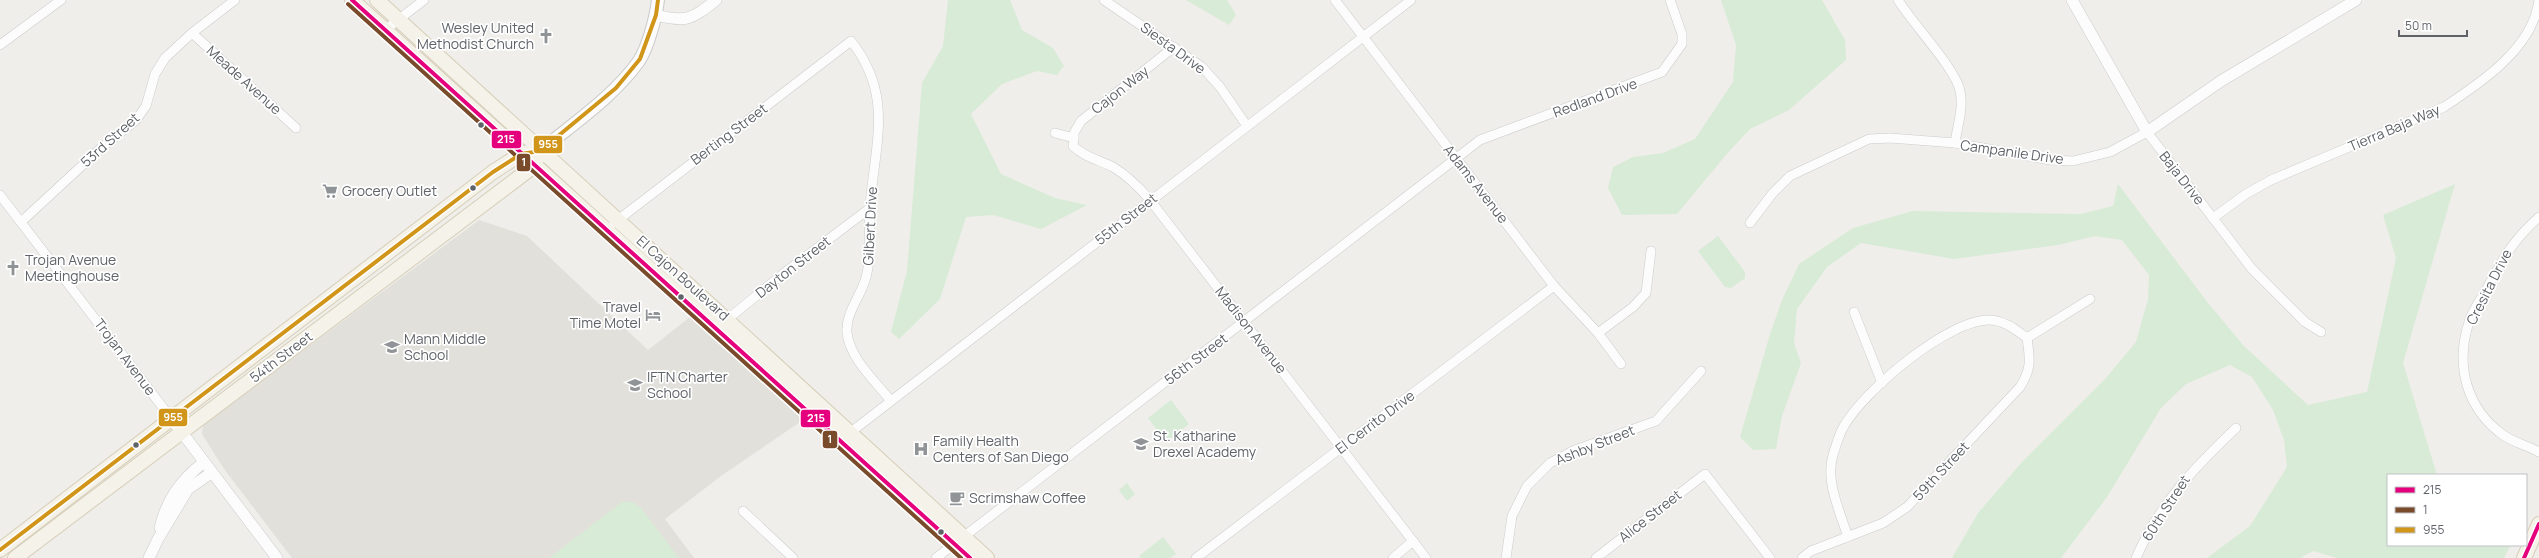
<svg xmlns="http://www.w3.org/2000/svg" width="2539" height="558" font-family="Manrope,sans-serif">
<rect width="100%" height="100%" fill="#efeeea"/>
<polygon fill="#e2e0da" points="479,220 527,236 648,350 690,317 803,420 721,476 665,519 694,558 292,558 224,469 202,434 203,425"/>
<g fill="#d8ebd6">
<polygon points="948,0 1010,0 1022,30 1053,48 1064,66 1057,75 1037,71 1002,84 971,114 1001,174 1055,198 1087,205 1041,229 993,215 966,217 940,299 899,339 891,332 907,271 922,83 943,46"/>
<polygon points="1186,0 1227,0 1236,15 1229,25"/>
<polygon points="1721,0 1822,0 1845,40 1846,60 1789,110 1750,129 1725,156 1677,214 1622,215 1608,188 1613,167 1633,157 1663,153 1695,139 1733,82 1736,45"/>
<polygon points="2118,184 2208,303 2244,346 2308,405 2367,392 2396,258 2383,215 2455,184 2403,363 2437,475 2388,475 2388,545 2511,545 2504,558 2337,558 2313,551 2300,558 2207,558 2250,526 2287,467 2284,440 2273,410 2252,377 2230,365 2186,384 2161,408 2107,497 2061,558 1952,558 1978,513 2022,462 2105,379 2136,342 2148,299 2149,275 2122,240 2095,236 2058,245 1954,259 1861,243 1827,267 1797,309 1794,343 1801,363 1782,416 1776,449 1753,450 1740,437 1770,334 1782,300 1799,264 1853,228 1913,211 2081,214 2113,206"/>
<polygon points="1718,236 1745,272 1745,278 1731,288 1725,287 1698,251"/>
<polygon points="1171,400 1189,424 1166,442 1148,418"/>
<polygon points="1127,483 1135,494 1127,501 1119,490"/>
<polygon points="622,502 633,502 641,508 679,558 549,558"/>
<polygon points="1163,537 1176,554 1170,558 1141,558 1139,556"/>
</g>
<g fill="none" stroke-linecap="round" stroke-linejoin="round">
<g stroke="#cbcccc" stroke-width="10">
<g id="minor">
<polyline points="1104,0 1202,67 1220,87 1247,126"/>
<polyline points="1335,0 1554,286 1598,333 1621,364"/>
<path d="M 1898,0 C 1912,23 1956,69 1960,91 C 1964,108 1957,127 1955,143"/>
<polyline points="385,30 424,0"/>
<polyline points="192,33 296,128"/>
<polyline points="0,45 61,0"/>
<path d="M 1055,133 L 1074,138 L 1073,146 C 1084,157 1099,160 1113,167 C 1128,176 1139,187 1150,200 L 1426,558"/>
<polyline points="1074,138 1074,133 1081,121 1174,47"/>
<polyline points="0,195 171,418"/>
<path d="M 2539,217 C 2512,241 2503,259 2486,290 C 2480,300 2472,311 2469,322 C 2455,365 2466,408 2503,435 C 2513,442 2528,446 2539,452"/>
<path d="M 2213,218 L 2246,194 L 2271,180 L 2444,107 C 2482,82 2533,48 2539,0"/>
<polyline points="21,222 100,149 136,120 146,106 155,74 165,58 192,33 235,0"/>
<path d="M 614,223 L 851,41 C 894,95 875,143 870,206 C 868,228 872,252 867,273 C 864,293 845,311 847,333 C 850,359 876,382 891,401"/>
<polyline points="1750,223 1772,194 1790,176 1869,139 1890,138 1955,143 2050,160 2073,161 2110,152 2147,132 2252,269 2305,322 2321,332"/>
<polyline points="1854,312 1882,383"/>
<polyline points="723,323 784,273 870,208"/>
<polyline points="1598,333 1633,307 1646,293 1651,251"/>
<polyline points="2027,338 2090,299"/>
<polyline points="847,435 1411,0"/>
<polyline points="743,511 793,558"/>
<path d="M 1848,537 C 1840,512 1825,481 1833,455 C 1836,446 1839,434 1844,426 C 1864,391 1947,320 1989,320 C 2004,320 2016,330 2027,338"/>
<polyline points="936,558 1480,140 1662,72 1682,44 1682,34 1670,0"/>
<polyline points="1196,558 1554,286"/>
<polyline points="1393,558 1413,541"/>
<polyline points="1506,558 1512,516 1527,486 1550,463 1575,450 1656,421 1701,371"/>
<polyline points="1596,558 1705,474 1770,558"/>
<path d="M 1802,558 L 1811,551 L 1883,523 L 1907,507 L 2020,387 C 2032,368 2030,359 2027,338"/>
<path d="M 2136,558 C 2160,503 2193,469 2236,428"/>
</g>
</g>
<g stroke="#cbcccc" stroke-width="12">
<g id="tertiary">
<polyline points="2072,0 2147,132 2221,81 2356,0"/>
<path d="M 656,15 C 687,23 692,19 716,0"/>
<polyline points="171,418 277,558"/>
<path d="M 160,528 C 167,499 180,481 204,462"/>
<polyline points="149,558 158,539 188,489 211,473"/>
</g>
</g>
<g stroke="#cacacb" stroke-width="14">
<path id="secondary" d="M 540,151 C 574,123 613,97 639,61 C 648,47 656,17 658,0"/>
</g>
<g stroke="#d7ceb8" stroke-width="16">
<g id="primary">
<polyline points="352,0 970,558"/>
<polyline points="377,0 987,558"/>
<polyline points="0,550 493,172 521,154 529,152"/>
<polyline points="15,558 534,166 537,159"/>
<polyline points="2524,558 2539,524"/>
</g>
</g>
<use href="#minor" stroke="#fdfcfc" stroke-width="9"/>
<use href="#tertiary" stroke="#fdfcfc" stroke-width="11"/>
<use href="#secondary" stroke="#fdfcfc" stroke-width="12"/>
<use href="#primary" stroke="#f4f2e9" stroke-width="14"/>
<g stroke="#fff" stroke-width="7">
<g id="bus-1">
<polyline points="352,0 970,558"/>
<polyline points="2524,558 2539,524"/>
</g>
</g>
<g stroke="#fff" stroke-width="7">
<polyline id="bus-2" points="348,4 961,558"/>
</g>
<g stroke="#fff" stroke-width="7">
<polyline id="bus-3" points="0,550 493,172 521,154 540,151 616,88 640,59 656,15 658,0"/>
</g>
<use href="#bus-1" stroke="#e5007d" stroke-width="4"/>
<use href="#bus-2" stroke="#7a4b2a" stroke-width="4"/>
<use href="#bus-3" stroke="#d1951a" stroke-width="4"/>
</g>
<defs>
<g id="church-bare" transform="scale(1.2)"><path d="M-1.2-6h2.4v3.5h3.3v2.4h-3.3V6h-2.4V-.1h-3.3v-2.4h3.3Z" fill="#919496" stroke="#fff" stroke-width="2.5" paint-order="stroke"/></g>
<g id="supermarket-bare" transform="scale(1.2)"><path d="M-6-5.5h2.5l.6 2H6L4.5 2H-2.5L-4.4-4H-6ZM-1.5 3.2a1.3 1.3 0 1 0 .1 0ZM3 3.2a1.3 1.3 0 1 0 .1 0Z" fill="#919496" stroke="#fff" stroke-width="2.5" paint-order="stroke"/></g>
<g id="hotel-bare" transform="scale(1.2)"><path d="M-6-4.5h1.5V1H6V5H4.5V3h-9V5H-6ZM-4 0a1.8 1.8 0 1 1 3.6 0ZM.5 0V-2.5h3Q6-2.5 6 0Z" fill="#919496" stroke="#fff" stroke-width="2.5" paint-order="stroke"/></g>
<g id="school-bare" transform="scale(1.2)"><path d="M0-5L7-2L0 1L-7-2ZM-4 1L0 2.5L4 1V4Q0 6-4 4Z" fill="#919496" stroke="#fff" stroke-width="2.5" paint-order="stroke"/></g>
<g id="hospital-bare" transform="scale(1.2)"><path d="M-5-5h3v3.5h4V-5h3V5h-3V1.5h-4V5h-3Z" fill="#919496" stroke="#fff" stroke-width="2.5" paint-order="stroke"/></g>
<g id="cafe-bare" transform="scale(1.2)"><path d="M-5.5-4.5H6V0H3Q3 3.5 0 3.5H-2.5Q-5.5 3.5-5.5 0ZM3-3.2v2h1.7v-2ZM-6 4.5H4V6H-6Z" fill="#919496" stroke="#fff" stroke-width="2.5" paint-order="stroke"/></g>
</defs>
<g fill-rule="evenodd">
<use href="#church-bare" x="546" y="36"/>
<use href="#supermarket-bare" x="330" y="191"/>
<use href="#church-bare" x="13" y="268"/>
<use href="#hotel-bare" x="653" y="315"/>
<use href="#school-bare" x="392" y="347"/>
<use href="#school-bare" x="635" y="385"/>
<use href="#school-bare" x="1141" y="444"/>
<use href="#hospital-bare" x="921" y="449"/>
<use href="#cafe-bare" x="957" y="498"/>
</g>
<g fill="#5f6368" stroke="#fff" stroke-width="1.5">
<circle cx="481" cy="125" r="3.5"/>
<circle cx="473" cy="188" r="3.5"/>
<circle cx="681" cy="297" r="3.5"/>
<circle cx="136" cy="445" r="3.5"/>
<circle cx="941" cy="532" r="3.5"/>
</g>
<g text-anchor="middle" stroke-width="3.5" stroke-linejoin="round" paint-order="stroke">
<g font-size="14" fill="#5f6368" stroke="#fff" text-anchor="start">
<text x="534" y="33" text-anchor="end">Wesley United<tspan x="534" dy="16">Methodist Church</tspan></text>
<text x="342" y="196">Grocery Outlet</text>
<text x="25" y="265">Trojan Avenue<tspan x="25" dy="16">Meetinghouse</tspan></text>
<text x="641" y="312" text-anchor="end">Travel<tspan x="641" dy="16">Time Motel</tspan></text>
<text x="404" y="344">Mann Middle<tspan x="404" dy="16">School</tspan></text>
<text x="647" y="382">IFTN Charter<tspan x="647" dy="16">School</tspan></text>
<text x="1153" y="441">St. Katharine<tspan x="1153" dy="16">Drexel Academy</tspan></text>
<text x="933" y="446">Family Health<tspan x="933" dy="16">Centers of San Diego</tspan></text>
<text x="969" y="503">Scrimshaw Coffee</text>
</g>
<g font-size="14" fill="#5f6368" stroke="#fff">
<text transform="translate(1173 48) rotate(36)" y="5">Siesta Drive</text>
<text transform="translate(244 80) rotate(42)" y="5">Meade Avenue</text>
<text transform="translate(1120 90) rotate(-38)" y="5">Cajon Way</text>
<text transform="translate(1595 98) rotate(-20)" y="5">Redland Drive</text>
<text transform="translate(2394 128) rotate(-23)" y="5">Tierra Baja Way</text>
<text transform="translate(729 134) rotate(-37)" y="5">Berting Street</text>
<text transform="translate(110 140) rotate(-42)" y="5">53rd Street</text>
<text transform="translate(2012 152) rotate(8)" y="5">Campanile Drive</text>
<text transform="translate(2182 178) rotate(52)" y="5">Baja Drive</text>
<text transform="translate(1476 184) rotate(52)" y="5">Adams Avenue</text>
<text transform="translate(1126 219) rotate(-38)" y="5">55th Street</text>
<text transform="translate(870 226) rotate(-87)" y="5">Gilbert Drive</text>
<text transform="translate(793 267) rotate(-38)" y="5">Dayton Street</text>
<text transform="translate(683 278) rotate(42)" y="5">El Cajon Boulevard</text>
<text transform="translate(2489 287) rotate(-63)" y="5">Cresita Drive</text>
<text transform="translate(1251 330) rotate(52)" y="5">Madison Avenue</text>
<text transform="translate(125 357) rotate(53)" y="5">Trojan Avenue</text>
<text transform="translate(281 357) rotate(-37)" y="5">54th Street</text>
<text transform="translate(1196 359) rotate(-37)" y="5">56th Street</text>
<text transform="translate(1375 422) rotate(-37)" y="5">El Cerrito Drive</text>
<text transform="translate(1595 445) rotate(-22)" y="5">Ashby Street</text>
<text transform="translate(1941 471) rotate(-47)" y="5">59th Street</text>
<text transform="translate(2166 508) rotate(-57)" y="5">60th Street</text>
<text transform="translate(1650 516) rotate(-38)" y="5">Alice Street</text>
</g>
</g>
<g stroke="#fff" stroke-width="1.5">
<rect x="491" y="130" width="31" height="19" rx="4" fill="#e5007d"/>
<rect x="533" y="135" width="30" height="19" rx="4" fill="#d1951a"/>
<rect x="516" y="153" width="15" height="19" rx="4" fill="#7a4b2a"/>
<rect x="158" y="408" width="30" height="19" rx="4" fill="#d1951a"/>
<rect x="800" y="409" width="31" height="19" rx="4" fill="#e5007d"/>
<rect x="822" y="430" width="16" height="19" rx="4" fill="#7a4b2a"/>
</g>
<g font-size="11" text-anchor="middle" font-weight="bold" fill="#fff">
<text x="506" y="143">215</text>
<text x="548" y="148">955</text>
<text x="524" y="166">1</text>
<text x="173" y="421">955</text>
<text x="816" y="422">215</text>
<text x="830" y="443">1</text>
</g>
<rect x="2387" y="474" width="140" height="72" fill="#ffffff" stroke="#bfc1c3"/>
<rect x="2395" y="487" width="20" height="6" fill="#e5007d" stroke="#bfc1c3"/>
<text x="2423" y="494" font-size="12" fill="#5f6368">215</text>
<rect x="2395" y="507" width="20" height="6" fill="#7a4b2a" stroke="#bfc1c3"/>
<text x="2423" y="514" font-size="12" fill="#5f6368">1</text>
<rect x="2395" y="527" width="20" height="6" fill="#d1951a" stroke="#bfc1c3"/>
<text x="2423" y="534" font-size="12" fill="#5f6368">955</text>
<path d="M2399 30v6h68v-6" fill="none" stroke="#5f6368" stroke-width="2"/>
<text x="2405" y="30" font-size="12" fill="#5f6368" stroke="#ffffff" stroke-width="3" paint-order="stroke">50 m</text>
</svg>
